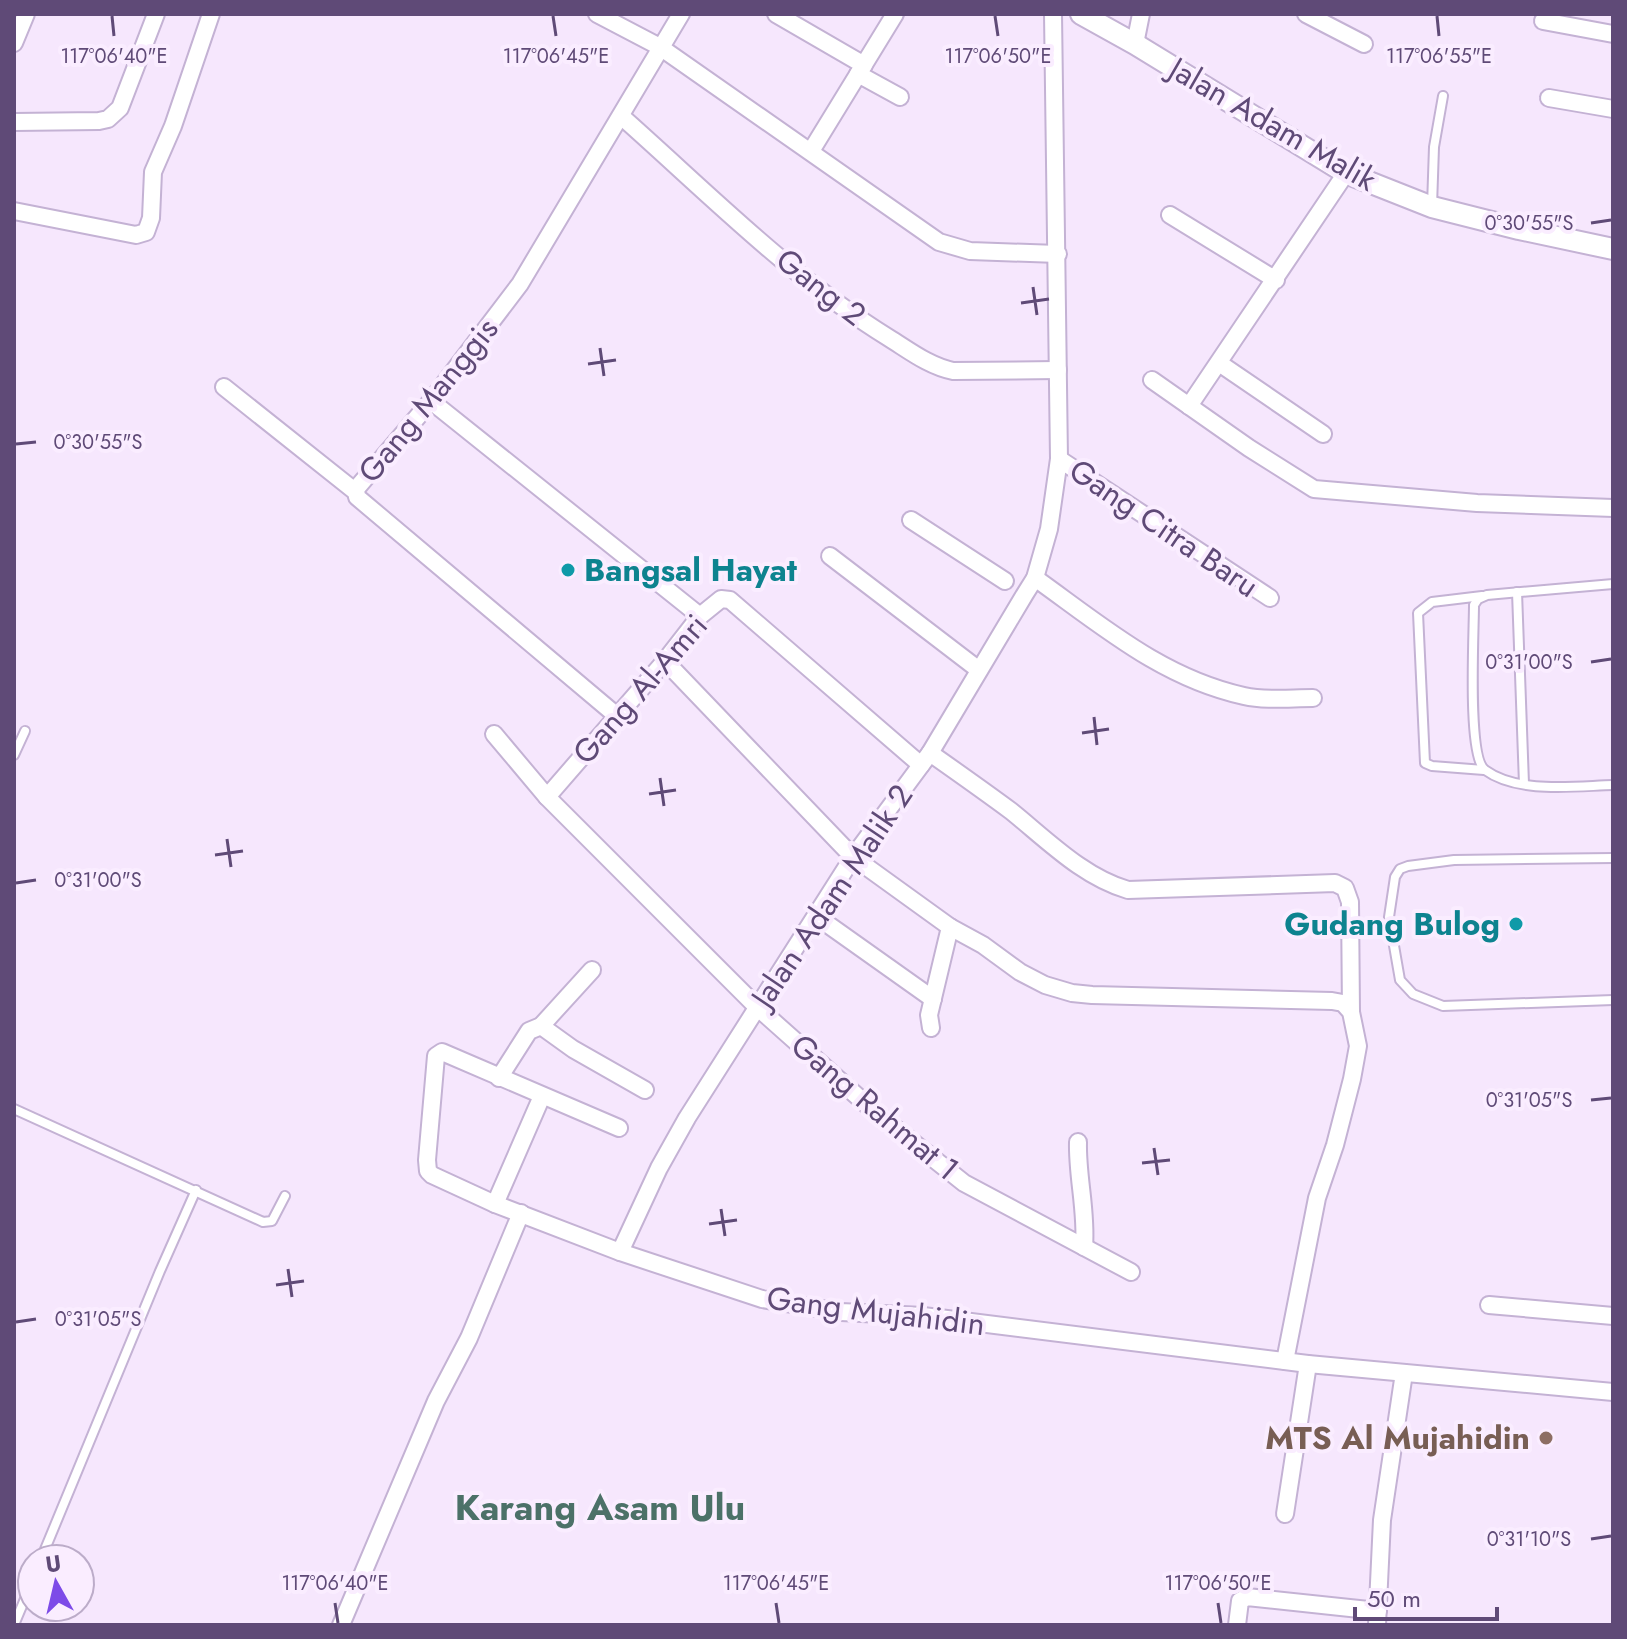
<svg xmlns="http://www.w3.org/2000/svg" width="1627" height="1639" font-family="Jost,sans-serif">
<rect width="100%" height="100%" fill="#f6e7fd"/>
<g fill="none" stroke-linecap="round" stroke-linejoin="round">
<g stroke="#c4b2d4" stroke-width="12">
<g id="service">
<polyline points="1432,206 1434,147 1443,96"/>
<path d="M 1613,584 L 1487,595 L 1478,599 L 1474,605 C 1474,633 1467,757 1485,770 C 1518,794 1575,786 1613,785"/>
<polyline points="1517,592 1524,784"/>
<polyline points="1482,596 1432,602 1418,613 1425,763 1432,766 1484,770"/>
<polyline points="14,755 25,731"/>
<polyline points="1613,858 1454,860 1408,866 1400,869 1395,877 1389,917 1400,980 1413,994 1443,1006 1613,1000"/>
<polyline points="14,1109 263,1222 272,1221 285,1196"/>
<polyline points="41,1559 160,1271 196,1190"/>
<polyline points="14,1625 32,1582"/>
</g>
</g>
<g stroke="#c4b2d4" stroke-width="20">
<g id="minor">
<polyline points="597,14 660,47 939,242 970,251 1058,254"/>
<polyline points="776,14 864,65"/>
<polyline points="1306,14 1364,44"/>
<polyline points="1543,21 1613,34"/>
<polyline points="14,43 26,14"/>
<polyline points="1135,44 1141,14"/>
<polyline points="858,74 900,97"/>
<polyline points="1549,98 1613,109"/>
<path d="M 621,116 C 708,193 790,277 889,338 C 910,351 929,366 953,371 L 1058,370"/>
<polyline points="14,122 99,121 108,119 120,108 156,14"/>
<polyline points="811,151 895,14"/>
<polyline points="14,211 136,235 146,232 151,218 153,172 173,126 211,14"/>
<polyline points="1170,215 1276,280"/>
<polyline points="1219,363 1323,434"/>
<polyline points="1152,380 1249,448 1314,489 1477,503 1613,508"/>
<polyline points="224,387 356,492"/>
<polyline points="431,401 700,616"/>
<polyline points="1189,406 1346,173"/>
<polyline points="1059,459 1270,598"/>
<polyline points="911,520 1005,581"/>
<polyline points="830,556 979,670"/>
<path d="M 1035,578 C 1101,625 1162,678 1244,696 C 1266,701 1290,698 1313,698"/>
<polyline points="665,661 853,857 950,927 983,945 1020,972 1045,985 1072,993 1092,995 1332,1001 1343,1003 1351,1012 1358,1046 1352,1079 1335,1145 1317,1198 1285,1361"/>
<polyline points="617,716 357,497 356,489 431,401 520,284 681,14"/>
<polyline points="494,734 547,797 757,1007 875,1112 964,1183 1131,1272"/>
<path d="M 930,753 C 957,772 984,791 1011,811 C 1047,840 1083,877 1128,890 L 1335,883 L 1345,888 L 1350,902 L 1351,1012"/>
<polyline points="547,797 665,661 700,616 721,599 730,600 921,765"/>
<polyline points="816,916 933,999"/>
<polyline points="541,1026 573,1049 645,1090"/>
<polyline points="931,1028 929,1015 950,927"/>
<polyline points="499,1078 529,1031 541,1026 592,970"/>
<polyline points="619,1128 442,1052 436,1056 427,1160 428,1171 432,1175 495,1204 620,1252 762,1299 841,1312 923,1316 1308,1364 1613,1392"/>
<path d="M 1078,1142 C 1077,1177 1087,1211 1084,1247"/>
<polyline points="495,1204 542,1096"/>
<polyline points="620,1252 659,1168 687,1118 853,857 930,753 1025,594 1035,578 1049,529 1059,459 1053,14"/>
<polyline points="1489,1305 1613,1316"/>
<polyline points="1285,1514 1308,1364"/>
<polyline points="341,1625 436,1401 469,1338 521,1213"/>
<polyline points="1237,1625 1240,1601 1247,1597 1378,1611"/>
<polyline points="1377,1625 1382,1520 1404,1373"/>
</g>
</g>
<g stroke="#c4b2d4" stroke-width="24">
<polyline id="tertiary" points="1081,14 1135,44 1346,173 1432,207 1519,229 1613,249"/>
</g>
<use href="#service" stroke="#fff" stroke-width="8"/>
<use href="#minor" stroke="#fff" stroke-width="16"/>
<use href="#tertiary" stroke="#fff" stroke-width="20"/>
</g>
<path fill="none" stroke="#5f4a77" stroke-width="3" d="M 112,16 L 114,36M 553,16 L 556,36M 995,16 L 998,36M 1437,16 L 1439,36M 1591,223 L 1611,220M 1033,287 L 1037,315M 1021,303 L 1049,299M 600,348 L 604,376M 588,364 L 616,360M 16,444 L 36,442M 1591,662 L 1611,659M 1094,717 L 1097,745M 1082,733 L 1109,729M 660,778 L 664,806M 649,794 L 676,790M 227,839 L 231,867M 215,855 L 243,851M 16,883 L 36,880M 1591,1100 L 1611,1098M 1154,1148 L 1158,1175M 1142,1163 L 1170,1160M 721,1209 L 725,1236M 709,1224 L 737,1220M 288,1269 L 292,1297M 276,1285 L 304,1281M 16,1322 L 36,1319M 1591,1539 L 1611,1536M 335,1603 L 338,1623M 776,1603 L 779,1623M 1218,1603 L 1221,1623"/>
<g fill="#0f9aa8" stroke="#faedff" stroke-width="3">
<circle cx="568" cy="570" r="8"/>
<circle cx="1516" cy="924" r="8"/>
</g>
<circle fill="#8d6e63" stroke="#faedff" stroke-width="3" cx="1546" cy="1438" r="8"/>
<g text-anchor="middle" stroke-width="8" stroke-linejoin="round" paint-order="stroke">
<g font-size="32" fill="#5f4a77" stroke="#faedff">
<text transform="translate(1273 124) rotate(30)" y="11">Jalan Adam Malik</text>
<text transform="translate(821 287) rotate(38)" y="11">Gang 2</text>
<text transform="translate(428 400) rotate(-51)" y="11">Gang Manggis</text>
<text transform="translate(1164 528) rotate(34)" y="11">Gang Citra Baru</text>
<text transform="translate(640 689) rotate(-49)" y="11">Gang Al-Amri</text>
<text transform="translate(832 896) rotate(-56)" y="11">Jalan Adam Malik 2</text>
<text transform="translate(875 1107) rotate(40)" y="11">Gang Rahmat 1</text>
<text transform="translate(876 1311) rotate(7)" y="11">Gang Mujahidin</text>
</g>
<g font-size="32" font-weight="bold" fill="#0d838f" stroke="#faedff" text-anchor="start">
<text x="584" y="581">Bangsal Hayat</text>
<text x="1500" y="935" text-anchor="end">Gudang Bulog</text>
</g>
<g font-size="32" font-weight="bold" fill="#785e54" stroke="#faedff" text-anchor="end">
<text x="1530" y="1449">MTS Al Mujahidin</text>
</g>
<g font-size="36" font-weight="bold" fill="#4c7168" stroke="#faedff">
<text x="600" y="1520">Karang Asam Ulu</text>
</g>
</g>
<g font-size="20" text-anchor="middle" fill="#5f4a77" stroke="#faedff" stroke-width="8" stroke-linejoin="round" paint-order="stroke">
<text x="114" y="63">117°06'40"E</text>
<text x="556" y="63">117°06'45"E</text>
<text x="998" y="63">117°06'50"E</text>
<text x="1439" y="63">117°06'55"E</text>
<text x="1529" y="230">0°30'55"S</text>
<text x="98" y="449">0°30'55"S</text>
<text x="1529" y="669">0°31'00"S</text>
<text x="98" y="887">0°31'00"S</text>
<text x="1529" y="1107">0°31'05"S</text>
<text x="98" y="1326">0°31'05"S</text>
<text x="1529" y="1546">0°31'10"S</text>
<text x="335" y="1590">117°06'40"E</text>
<text x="776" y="1590">117°06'45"E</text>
<text x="1218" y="1590">117°06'50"E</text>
</g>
<rect width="1627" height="1639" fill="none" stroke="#5f4a77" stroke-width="32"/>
<g transform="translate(56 1583) rotate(352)"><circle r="38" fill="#faedff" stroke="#bcacc9" stroke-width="2"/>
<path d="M0-6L14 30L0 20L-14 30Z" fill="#7d4be8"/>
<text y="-12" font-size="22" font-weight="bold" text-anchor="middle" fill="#5f4a77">U</text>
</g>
<path d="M1355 1607v12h142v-12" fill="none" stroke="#5f4a77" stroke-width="4"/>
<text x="1367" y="1607" font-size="24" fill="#5f4a77" stroke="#faedff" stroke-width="6" paint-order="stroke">50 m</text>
</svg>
